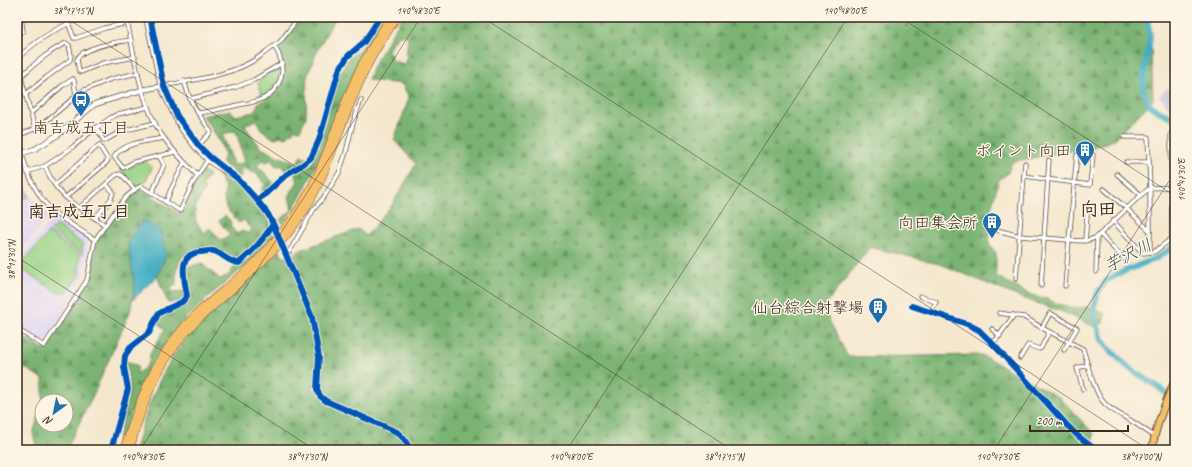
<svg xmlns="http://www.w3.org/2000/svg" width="1192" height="467" font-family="Caveat,'Klee One',sans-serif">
<defs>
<pattern id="forest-firs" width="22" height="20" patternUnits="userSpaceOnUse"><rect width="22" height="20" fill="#7ab372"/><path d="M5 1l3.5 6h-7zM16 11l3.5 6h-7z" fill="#65925d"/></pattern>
</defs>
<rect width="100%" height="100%" fill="#fcf5e5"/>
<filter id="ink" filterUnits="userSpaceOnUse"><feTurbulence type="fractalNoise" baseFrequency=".025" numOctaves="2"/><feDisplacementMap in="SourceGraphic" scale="8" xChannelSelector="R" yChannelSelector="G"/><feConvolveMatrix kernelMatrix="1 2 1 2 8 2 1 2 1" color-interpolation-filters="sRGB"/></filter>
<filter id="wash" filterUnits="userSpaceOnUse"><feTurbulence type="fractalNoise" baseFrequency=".012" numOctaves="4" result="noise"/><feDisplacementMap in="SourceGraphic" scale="16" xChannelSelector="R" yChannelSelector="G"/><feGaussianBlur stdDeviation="0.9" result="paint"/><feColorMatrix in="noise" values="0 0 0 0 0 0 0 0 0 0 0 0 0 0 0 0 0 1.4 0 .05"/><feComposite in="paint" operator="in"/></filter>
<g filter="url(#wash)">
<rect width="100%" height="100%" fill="#f4e7cd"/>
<g fill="#dfd5f5">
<polygon points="17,170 21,174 31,196 48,216 36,233 17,257"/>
<polygon points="54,217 59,218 89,241 84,278 44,344 17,327 17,262"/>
</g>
<polygon fill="#c3c1db" points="1175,85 1175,114 1159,96 1165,90"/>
<g fill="url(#forest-firs)" stroke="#5a6e48" fill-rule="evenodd">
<path d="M 301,17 L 336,17 L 318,49 L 307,77 L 306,117 L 300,130 L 295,129 L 286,138 L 280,136 L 274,139 L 261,129 L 256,120 L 244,125 L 261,148 L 277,156 L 297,163 L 301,155 L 308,158 L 300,165 L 286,171 L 280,165 L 277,167 L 271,160 L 266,162 L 263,160 L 257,165 L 274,183 L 264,192 L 261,190 L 265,185 L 257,174 L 243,168 L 240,171 L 243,175 L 240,178 L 231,170 L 235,165 L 245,162 L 236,131 L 222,134 L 230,154 L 233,165 L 230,169 L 221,162 L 225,156 C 221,141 212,128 202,116 L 230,110 L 236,116 L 254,112 L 259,102 L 264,100 L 279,87 L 283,75 L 284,62 L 278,47 L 292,31 Z"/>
<path d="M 381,17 L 386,17 C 369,46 352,75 339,106 C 333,121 328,137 322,152 C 311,177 299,202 283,224 L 280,220 L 292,210 L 289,196 L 298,181 L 294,173 L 303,169 L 312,163 L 321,140 L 328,114 L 339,73 L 349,58 L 364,45 Z"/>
<path d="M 402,17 L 1150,17 L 1153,100 L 1114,140 L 1093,147 L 1059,153 L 1012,162 L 1008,173 L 999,180 L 990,212 L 989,244 L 996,253 L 996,276 L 1025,292 L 1040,298 L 1045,298 L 1057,304 L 1074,308 L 1089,307 L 1099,310 L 1104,313 L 1105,316 L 1103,323 L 1095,327 L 1058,310 L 1019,297 L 943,265 L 870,247 L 823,308 L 848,357 L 982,355 L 1060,398 L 1094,434 L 1091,450 L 135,450 C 145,413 158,376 181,345 C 201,318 229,298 253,275 C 262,267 270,258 279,249 L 284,258 L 303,249 L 358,229 L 366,236 L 392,205 L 416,164 L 394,140 L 409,98 L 402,84 L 368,80 L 373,66 ZM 398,35 L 408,36 L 406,64 L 391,61 L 391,55 L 388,50 Z"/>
<path d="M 202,170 L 209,175 L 202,186 L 205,189 L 197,203 L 195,210 L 196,222 L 204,233 L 210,228 L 221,241 L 230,235 L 219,221 L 225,215 L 231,222 L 230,226 L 237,234 L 242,231 L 247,233 L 252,231 L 244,220 L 239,223 L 226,208 L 224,199 L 225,188 L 217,173 L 220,171 L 239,184 L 255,202 L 271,223 C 264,237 251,251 239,260 L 235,260 L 216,249 L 195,250 L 182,257 L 176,270 L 176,285 L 172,286 L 171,292 L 184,291 L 185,295 L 180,301 L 168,303 L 157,276 L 166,255 L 128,243 L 135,287 L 130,312 L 96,389 L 66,450 L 37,450 L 33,434 L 42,405 L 42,425 L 66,425 L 66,401 L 43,401 L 43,379 L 17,363 L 17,333 L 45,350 L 90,281 L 97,241 L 117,212 L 140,188 L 180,214 Z"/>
<path d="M 271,229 L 275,236 L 259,253 L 244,267 L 218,289 L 185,319 L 171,335 L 146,375 L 130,416 L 121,450 L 115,450 L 130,390 L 126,361 L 138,366 L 136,374 L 145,368 L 149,362 L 150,354 L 165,329 L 156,322 C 161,315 164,310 173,312 L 184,303 L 190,297 L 186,268 L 201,263 L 220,279 L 229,275 L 235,266 L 244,262 Z"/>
</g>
<g fill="#98d185" stroke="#6a7e52">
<path d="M 277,68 L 280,70 C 278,85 274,89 262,98 L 258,82 Z"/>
<path d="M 146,161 L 152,168 L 143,186 L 134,186 L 122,172 C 129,165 137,163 146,161 Z"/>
<polygon points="17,172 19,174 29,197 17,200"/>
<polygon points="56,225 83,244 82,255 51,230"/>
<polygon points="49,232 80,256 79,276 67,292 57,292 21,269 22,263"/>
</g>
<polygon fill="#43adc2" stroke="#3f6c70" points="143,220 160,231 166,255 157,276 132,301 135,287 128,243"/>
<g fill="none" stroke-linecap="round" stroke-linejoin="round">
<g stroke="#43adc2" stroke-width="6">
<path d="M 1147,17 L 1150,37 L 1143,82 C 1143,108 1155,109 1175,119"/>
<polyline points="1175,246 1157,258 1118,274 1106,281 1098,292 1094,307 1094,315 1102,340 1110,350 1129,368 1157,386 1175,401"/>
</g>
</g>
</g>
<g filter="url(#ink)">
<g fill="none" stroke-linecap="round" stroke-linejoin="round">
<g stroke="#574638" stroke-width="5">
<g id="minor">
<path d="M 126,17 C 135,56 139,99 161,134 C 171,149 184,162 197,175"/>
<polyline points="68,23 74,38 76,38 105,28 128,23"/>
<polyline points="17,33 23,31 21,17"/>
<path d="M 131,40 C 118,42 84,46 77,59 L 79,71 L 81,72 L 103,63 L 135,57"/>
<polyline points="274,46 280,42 299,17"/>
<path d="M 17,59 C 36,40 59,26 85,17"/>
<polyline points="17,63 35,129"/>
<path d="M 21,76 C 35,64 49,51 66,43 L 69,45 L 71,55 L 70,60 L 47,77 L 26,94"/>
<polyline points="184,81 190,99 196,110 211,132 197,147"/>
<path d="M 164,86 C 191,80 227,76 251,62 C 259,58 266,51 274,46 C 280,54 282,61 282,71 C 281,83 274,93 264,98 C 258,101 250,103 243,104 C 228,107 213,111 198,113"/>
<polyline points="190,99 236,87 254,80 282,63"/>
<polyline points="31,113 62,86 73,79 74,81 76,96"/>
<polyline points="96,127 104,141 122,131 155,123"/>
<polyline points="1171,134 1172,239"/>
<path d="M 17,135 C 24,164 32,194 56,214 C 68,223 82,231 95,240"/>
<polyline points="17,136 39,127 82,91 111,79 138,73"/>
<polyline points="1124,137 1148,137 1150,188 1150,252"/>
<path d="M 164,138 C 149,141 123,142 114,157 L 123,168 L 134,162 L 175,152"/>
<polyline points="1126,162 1149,162"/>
<path d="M 45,166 C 48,173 52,182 57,188 C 68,203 90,214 105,225"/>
<polyline points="27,172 45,166 59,157 74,146 94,129 112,117 118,114 148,107"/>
<polyline points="1117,174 1141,195"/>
<polyline points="1024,176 1090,185 1093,155"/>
<polyline points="238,179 257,200 274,225"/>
<polyline points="55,185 99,145 108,160 106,163 66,197"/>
<polyline points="1104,189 1126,208 1150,231"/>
<polyline points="152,193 164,165 159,156"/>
<polyline points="257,200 263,196 287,174 302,165 311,158 319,140 339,70 348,56 364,42 380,17"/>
<polyline points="166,202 171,189 184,163"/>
<polyline points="80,207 116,175 120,174 123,176 135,190"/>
<polyline points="95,218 111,199 113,192 106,184"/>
<polyline points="1113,221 1143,253 1154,252 1175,236"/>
<polyline points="989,228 1020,236 1069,240 1077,155"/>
<polyline points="1100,234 1124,259"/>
<polyline points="1085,241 1088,204"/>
<polyline points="285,251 312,317 319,357 317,389 320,396 326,401 397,432 404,439 411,450"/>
<polyline points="287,255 292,247 314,209 324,197 339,173 346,152 353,123 361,100"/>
<polyline points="1096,272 1097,237"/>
<polyline points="1016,279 1025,163"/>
<polyline points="1041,286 1049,160"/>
<path d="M 1065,286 L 1069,240 C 1080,241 1087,242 1097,237 L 1141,195 L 1150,188 L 1175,187"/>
<polyline points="920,296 936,302 931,312"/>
<polyline points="912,306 967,324 979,330 993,344 1066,424 1078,436 1096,450"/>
<path d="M 999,313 L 1024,317 L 1042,328 L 1083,349 C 1088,365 1092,385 1101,399 C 1108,409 1118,413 1128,419 C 1137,424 1146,431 1154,436"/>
<polyline points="1042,328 1050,313 1077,328 1064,350"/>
<polyline points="17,329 44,346 87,280 95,240 116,210 126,197 137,188 141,186 180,211 193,183 208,159"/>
<polyline points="992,329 1000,336"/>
<polyline points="993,344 1014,315"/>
<polyline points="1020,358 1028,345 1039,349 1041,348 1049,332"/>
<polyline points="1083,389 1077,368 1088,365"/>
<path d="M 111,450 L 128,389 L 124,367 L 125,356 L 130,348 L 149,333 L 158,314 L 167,309 L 182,302 L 187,296 C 185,280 176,255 199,252 C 203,252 210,250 214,251 C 223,254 229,263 239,263 C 252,252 264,239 273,224"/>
</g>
</g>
<g stroke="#574638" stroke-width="6">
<g id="tertiary">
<polyline points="146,17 161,87 175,117 183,131 196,148 208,160 213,164 238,179"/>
<polyline points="150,17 164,86 170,101"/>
<polyline points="179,118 199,146 223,167"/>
<polyline points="17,155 35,149 48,141 59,134 95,104 142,90 163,86"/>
</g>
</g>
<g stroke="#574638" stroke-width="8">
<path id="trunk" d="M 1152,450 C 1156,425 1165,403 1175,380"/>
</g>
<g stroke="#574638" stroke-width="8">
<g id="motorway">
<path d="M 124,450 C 136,410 149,371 175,338 C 194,312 221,293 245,272 C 265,253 283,233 298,210 C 318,180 328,147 341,114 C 347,97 354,80 362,64 C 371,48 381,32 390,17"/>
<path d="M 130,450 C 141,406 159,360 191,327 C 209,309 229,293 247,276 C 269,257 289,235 305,210 C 325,178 335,142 349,108 C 356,92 362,76 370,61 C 378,46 388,32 397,17"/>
</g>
</g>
<use href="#minor" stroke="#fff" stroke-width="3.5"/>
<use href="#tertiary" stroke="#fff" stroke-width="4.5"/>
<use href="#trunk" stroke="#f6c06b" stroke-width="6"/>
<use href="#motorway" stroke="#f6c06b" stroke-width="7"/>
<g stroke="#574638" stroke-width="5" stroke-linecap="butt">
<polyline id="minor-bridge" points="274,226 285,251"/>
</g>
<use href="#minor-bridge" stroke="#fff" stroke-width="3.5"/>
<g stroke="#fcf5e5" stroke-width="8">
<g id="cycleway">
<polyline points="150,17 164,86 177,116 199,146 210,157 238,179 257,200 268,214 274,226 312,317 319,357 317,389 320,396 326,401 397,432 404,439 411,450"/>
<polyline points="257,200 263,196 287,174 302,165 311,158 319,140 339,70 348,56 364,42 380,17"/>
<polyline points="912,306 967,324 979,330 993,344 1066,424 1078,436 1096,450"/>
<path d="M 111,450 L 128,389 L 124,367 L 125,356 L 130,348 L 149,333 L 158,314 L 167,309 L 182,302 L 187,296 C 185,280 176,255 199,252 C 203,252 210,250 214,251 C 223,254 229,263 239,263 C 252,252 264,239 273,224"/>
</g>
</g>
<use href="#cycleway" stroke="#0057b8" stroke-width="6"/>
</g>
</g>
<path fill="none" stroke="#3b2a1e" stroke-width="1" stroke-opacity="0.45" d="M 65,17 L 732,450M 482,17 L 1149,450M 900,17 L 1175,196M 17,257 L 315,450M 140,450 L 421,17M 567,450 L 848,17M 994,450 L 1175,172"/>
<defs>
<g id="bus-pin" transform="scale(1)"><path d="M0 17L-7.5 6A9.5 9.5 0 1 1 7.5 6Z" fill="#1f6fb2" stroke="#fcf5e5"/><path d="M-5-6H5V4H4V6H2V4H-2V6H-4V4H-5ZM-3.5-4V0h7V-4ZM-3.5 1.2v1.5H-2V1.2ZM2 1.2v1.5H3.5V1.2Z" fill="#fff"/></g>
<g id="building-pin" transform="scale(1)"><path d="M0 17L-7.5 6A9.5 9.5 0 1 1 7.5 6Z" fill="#1f6fb2" stroke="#fcf5e5"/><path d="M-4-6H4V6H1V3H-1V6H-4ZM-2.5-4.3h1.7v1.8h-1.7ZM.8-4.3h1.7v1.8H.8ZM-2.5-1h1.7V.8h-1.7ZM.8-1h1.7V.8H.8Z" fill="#fff"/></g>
</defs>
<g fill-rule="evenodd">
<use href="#bus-pin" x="81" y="100"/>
<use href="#building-pin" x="1085" y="150"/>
<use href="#building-pin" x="992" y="222"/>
<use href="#building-pin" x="878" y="307"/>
</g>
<g text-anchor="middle" stroke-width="3" stroke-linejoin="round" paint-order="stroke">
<g font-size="16" fill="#3b2a1e" stroke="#fcf5e5" text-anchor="end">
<text x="81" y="133" text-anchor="middle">南吉成五丁目</text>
<text x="1071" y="156">ポイント向田</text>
<text x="978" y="228">向田集会所</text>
<text x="864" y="313">仙台綜合射撃場</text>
</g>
<g font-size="17" font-weight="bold" fill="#3b2a1e" stroke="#fcf5e5">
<text x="79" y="217">南吉成五丁目</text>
</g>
<g font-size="17" font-style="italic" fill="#3e5857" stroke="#fcf5e5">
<text transform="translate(1128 255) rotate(-28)" y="6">芋沢川</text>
</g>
<g font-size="18" font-weight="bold" fill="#3b2a1e" stroke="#fcf5e5">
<text x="1098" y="215">向田</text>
</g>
</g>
<rect width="1192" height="467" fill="none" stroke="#fcf5e5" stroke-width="44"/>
<g transform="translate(54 413) rotate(213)"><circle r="19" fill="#fcf5e5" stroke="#afa495"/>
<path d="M0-3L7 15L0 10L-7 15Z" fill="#1f6fb2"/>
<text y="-6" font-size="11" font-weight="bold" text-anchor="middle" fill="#3b2a1e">N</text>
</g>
<path d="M1030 425v6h98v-6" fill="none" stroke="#3b2a1e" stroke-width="2"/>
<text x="1036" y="425" font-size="12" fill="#3b2a1e" stroke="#fcf5e5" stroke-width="3" paint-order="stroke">200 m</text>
<rect x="22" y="22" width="1148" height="423" fill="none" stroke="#3b2a1e" stroke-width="1.5"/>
<g font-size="10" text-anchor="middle" fill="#3b2a1e">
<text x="73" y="14">38°17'15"N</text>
<text x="418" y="14">140°48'30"E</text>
<text x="845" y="14">140°48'00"E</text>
<text transform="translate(1181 180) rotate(-90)" y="4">140°47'30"E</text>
<text transform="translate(11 260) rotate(-90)" y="4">38°17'30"N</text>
<text x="143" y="460">140°48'30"E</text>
<text x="307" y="460">38°17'30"N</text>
<text x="571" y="460">140°48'00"E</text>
<text x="724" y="460">38°17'15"N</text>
<text x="998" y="460">140°47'30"E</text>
<text x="1141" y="460">38°17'00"N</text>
</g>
</svg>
